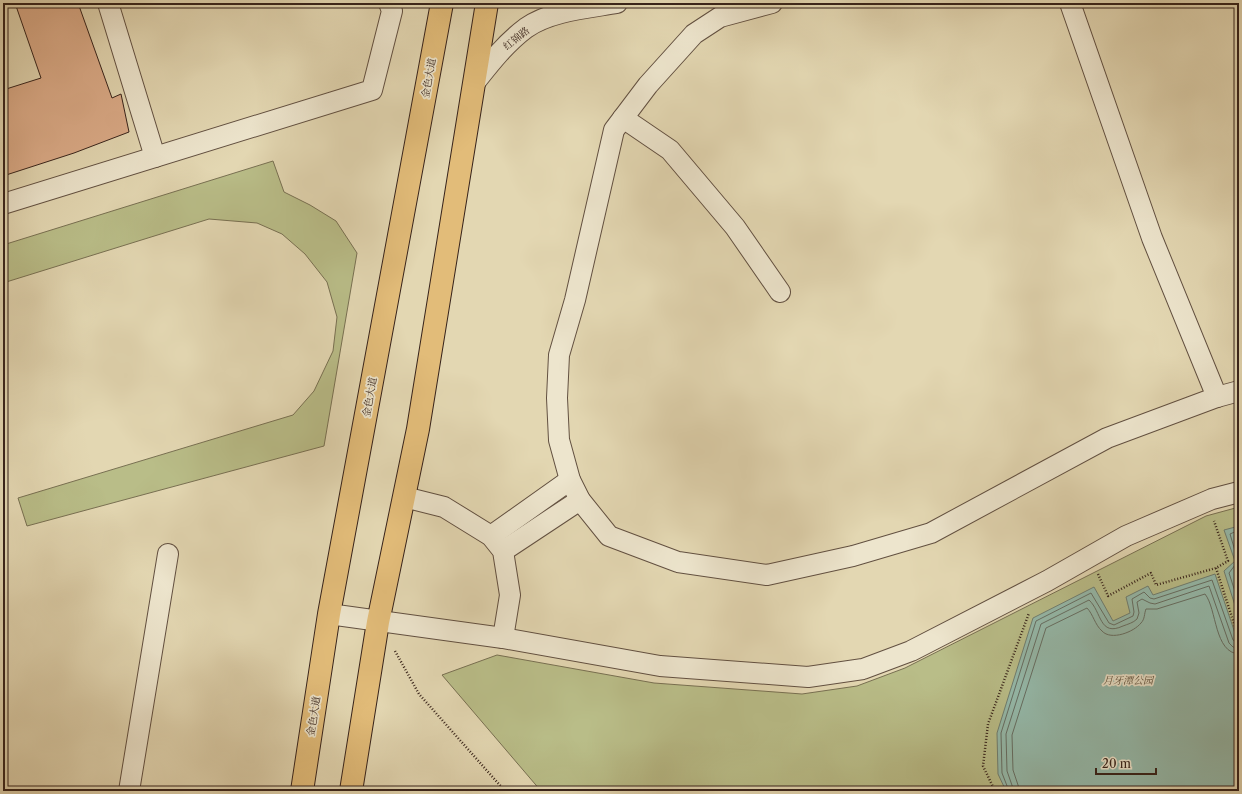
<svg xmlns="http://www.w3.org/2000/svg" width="1242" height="794" font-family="'Libre Caslon Text','Noto Serif SC',serif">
<rect width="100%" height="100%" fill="#e3d7b2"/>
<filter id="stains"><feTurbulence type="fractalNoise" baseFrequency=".005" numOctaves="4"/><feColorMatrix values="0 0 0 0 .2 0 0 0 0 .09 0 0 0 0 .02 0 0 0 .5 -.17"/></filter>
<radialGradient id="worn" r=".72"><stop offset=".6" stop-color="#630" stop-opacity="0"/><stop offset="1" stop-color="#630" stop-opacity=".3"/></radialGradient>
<g fill="#b9bd88" stroke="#787052">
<polygon points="273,161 284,192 310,205 336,221 357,253 324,446 27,526 18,498 293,415 314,391 333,351 337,317 327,282 305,254 282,234 257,223 209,219 3,283 3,245"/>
<polygon points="1239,507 1239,791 541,791 442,675 497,655 654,683 802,694 857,686 905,668 1206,516"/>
</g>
<g fill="#95baab" stroke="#6f7e71">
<polygon points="1239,526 1239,618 1224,571 1235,561 1224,530"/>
<polygon points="1215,574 1239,645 1239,791 1006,791 998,774 997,733 1033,618 1094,587 1113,621 1130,613 1126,597 1148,586 1153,595"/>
</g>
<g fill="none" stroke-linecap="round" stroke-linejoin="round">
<g stroke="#666e63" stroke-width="1">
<polyline points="1239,530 1230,534 1238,561 1229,573 1239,604"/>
<polyline points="1009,791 1002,773 1001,733 1036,621 1091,593 1109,623 1114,625 1133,616 1134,612 1132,599 1144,592 1150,598 1154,599 1212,580 1233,640 1239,643"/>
<path d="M 1014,791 L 1007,771 L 1006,734 L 1041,624 L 1089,600 C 1102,612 1099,637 1123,626 C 1128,624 1133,623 1137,619 L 1139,613 L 1137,602 L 1142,599 L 1150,603 L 1155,604 L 1209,586 L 1229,643 L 1233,647 L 1239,648"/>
<path d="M 1020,791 L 1013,770 L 1012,735 L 1046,628 L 1087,608 C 1093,614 1095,625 1102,631 C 1111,641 1134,632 1141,623 C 1145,619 1144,614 1146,609 L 1157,609 L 1205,594 C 1217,609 1214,653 1239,654"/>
</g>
</g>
<polygon fill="#dbab88" stroke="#37231b" points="15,3 78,3 112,98 121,94 129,132 74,153 3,176 3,90 41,78"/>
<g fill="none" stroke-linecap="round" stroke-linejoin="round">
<g stroke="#625041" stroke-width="22">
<g id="minor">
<polyline points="108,3 155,157"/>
<polyline points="772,3 720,17 694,34 648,85 614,130 575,300 559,355 557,398 559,440 570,480 580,500 609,536 678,562 767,575 853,556 931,533 1107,438 1217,397 1239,391"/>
<polyline points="1070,3 1152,238 1217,397"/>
<path d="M 476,81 C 491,62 506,43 526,28 C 550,11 588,8 617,3"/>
<polyline points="623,118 670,150 735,227 780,292"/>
<polyline points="3,204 372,90 392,11 389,3"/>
<polyline points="404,497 444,507 491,536 503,551 510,595 503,638"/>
<polyline points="491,536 570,480"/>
<polyline points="503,551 580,500"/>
<polyline points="329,614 503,638 660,666 808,677 863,669 911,651 1047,581 1126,536 1212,499 1239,492"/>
<polyline points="129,791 168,554"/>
</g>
</g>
<g stroke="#37231b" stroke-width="24">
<g id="major">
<polyline points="302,791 329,614 442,3"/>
<polyline points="351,791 378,622 418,429 487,3"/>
</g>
</g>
<g stroke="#37231b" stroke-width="2.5" stroke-dasharray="1 2" stroke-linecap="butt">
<polyline points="1216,568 1239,639"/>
<polyline points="1098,574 1108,596 1151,573 1156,585 1216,568 1228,561 1214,521"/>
<polyline points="395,651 419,694 505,791"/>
<polyline points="995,791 983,766 988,724 1029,613"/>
</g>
<use href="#minor" stroke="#ede5cd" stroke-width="20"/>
<use href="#major" stroke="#e2bc79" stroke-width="22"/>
</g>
<g text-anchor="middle" stroke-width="3.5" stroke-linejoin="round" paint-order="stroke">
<g font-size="10" fill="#37231b" stroke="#ede5cd">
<text transform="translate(516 38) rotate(-39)" y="4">红锦路</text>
<text transform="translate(428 78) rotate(-80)" y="4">金色大道</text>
<text transform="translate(369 397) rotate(-80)" y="4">金色大道</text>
<text transform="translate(313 716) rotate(-81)" y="4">金色大道</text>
</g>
<g font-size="10" font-style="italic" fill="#584a36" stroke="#ede5cd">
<text x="1128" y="684">月牙潭公园</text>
</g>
</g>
<rect width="1242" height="794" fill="none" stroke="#e3d7b2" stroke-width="16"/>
<rect x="4" y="4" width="1234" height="786" fill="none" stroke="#37231b" stroke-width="2"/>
<rect x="8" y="8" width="1226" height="778" fill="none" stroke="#37231b"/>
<path d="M1096 768v6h60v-6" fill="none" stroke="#37231b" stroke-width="2"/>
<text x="1102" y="768" font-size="12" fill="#37231b" stroke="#ede5cd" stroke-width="3" paint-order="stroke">20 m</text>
<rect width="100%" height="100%" filter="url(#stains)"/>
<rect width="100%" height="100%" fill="url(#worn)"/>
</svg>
